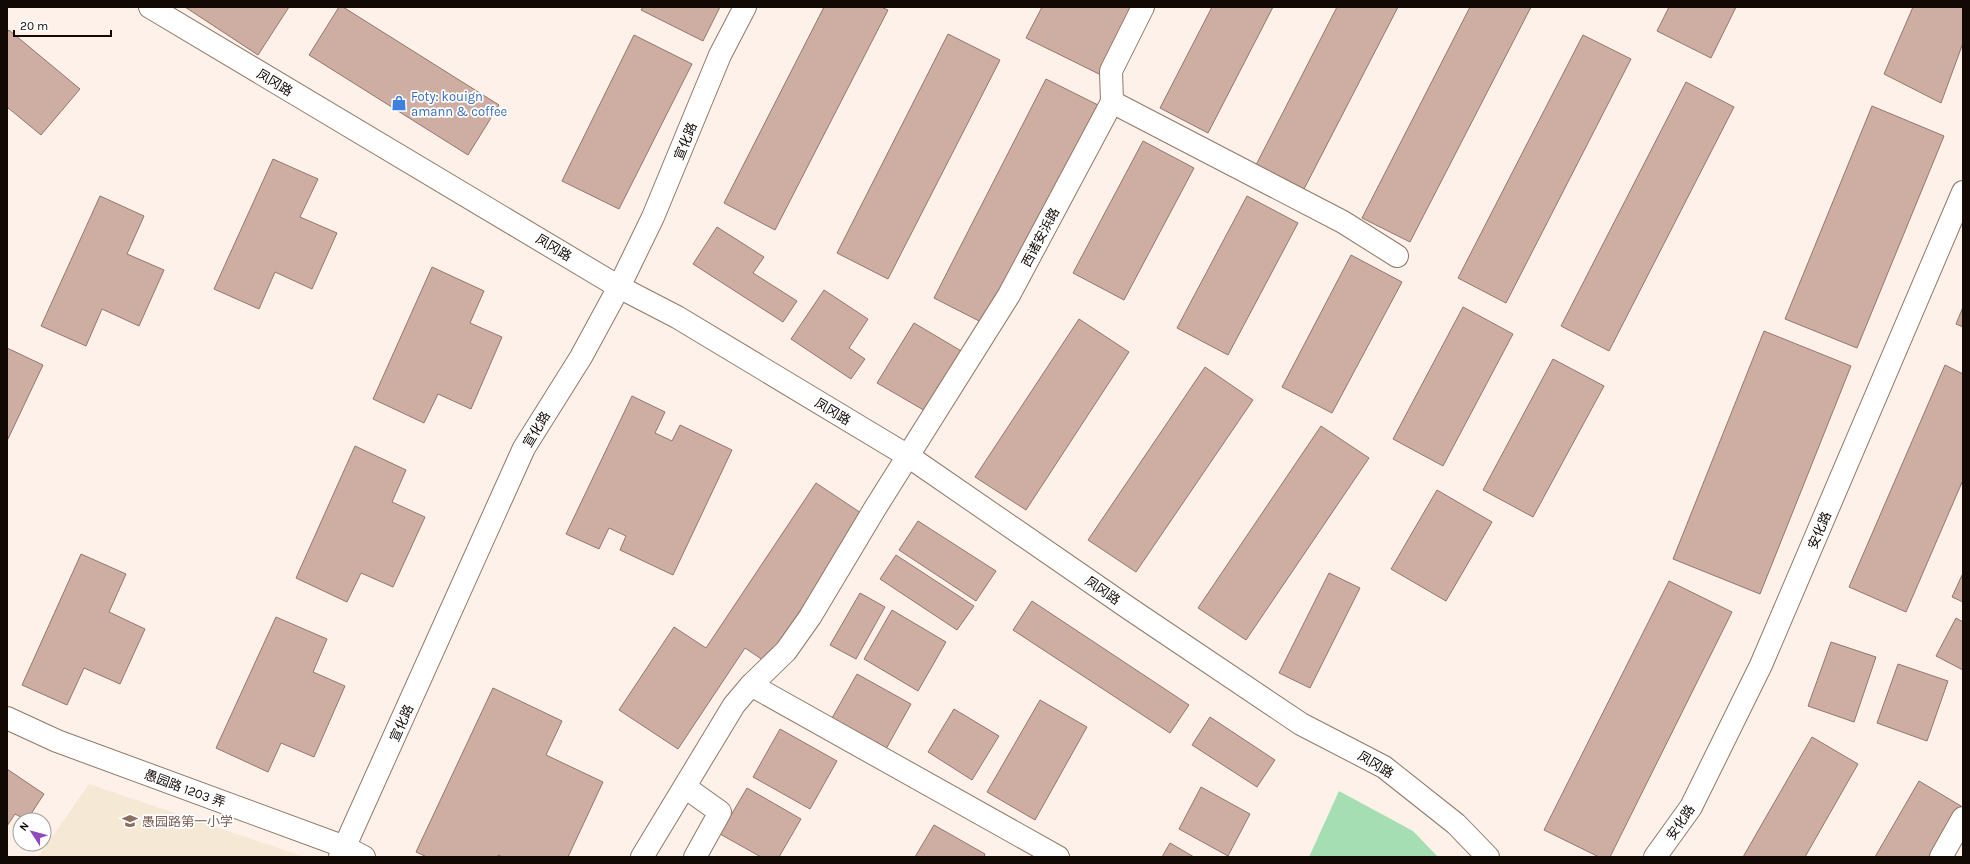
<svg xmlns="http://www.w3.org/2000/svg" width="1970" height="864" font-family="Karla,'Noto Sans SC',sans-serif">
<rect width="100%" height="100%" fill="#fdf1ea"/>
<polygon fill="#f5e8d4" points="89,784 305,857 38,857"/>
<polygon fill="#a6deb3" points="1339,791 1413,831 1438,857 1309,857"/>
<g fill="#ceaea3" stroke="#95766c">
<polygon points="185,7 289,7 258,55"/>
<polygon points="339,7 343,7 499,105 468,155 309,55"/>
<polygon points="643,7 720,7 703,41 641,10"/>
<polygon points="824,7 881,7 888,10 775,230 724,203"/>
<polygon points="1042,7 1135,7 1101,75 1026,38"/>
<polygon points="1212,7 1273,7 1208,133 1160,108"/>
<polygon points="1337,7 1398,7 1304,189 1256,165"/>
<polygon points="1470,7 1531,7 1410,242 1362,218"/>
<polygon points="1669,7 1736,7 1711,58 1657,31"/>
<polygon points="1913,7 1963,7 1963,43 1941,103 1884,74"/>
<polygon points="9,30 80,89 41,135 7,107 7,33"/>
<polygon points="948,34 1000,60 888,279 837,253"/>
<polygon points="634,35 692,64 619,209 562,181"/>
<polygon points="1583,35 1631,59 1506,303 1458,278"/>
<polygon points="1046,79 1098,105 985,324 934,298"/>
<polygon points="1686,82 1734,107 1609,351 1561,326"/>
<polygon points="1872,106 1944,136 1857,348 1785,319"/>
<polygon points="1143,141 1194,168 1124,300 1073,273"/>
<polygon points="273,159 318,179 300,217 337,233 312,289 275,272 259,309 214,289"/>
<polygon points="100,196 144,216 127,254 164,270 139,326 102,309 86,346 41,326"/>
<polygon points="1247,196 1298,223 1228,355 1177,328"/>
<polygon points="717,227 764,257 753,273 797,301 783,322 693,264"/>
<polygon points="1351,255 1402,282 1332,413 1282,387"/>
<polygon points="432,267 484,291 470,323 502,337 471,409 438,394 424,423 373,399"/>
<polygon points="824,290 868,319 849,348 865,359 851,379 791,339"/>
<polygon points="1463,307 1513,334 1443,466 1393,439"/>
<polygon points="1963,307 1963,327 1956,324"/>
<polygon points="1079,319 1129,352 1026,510 975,477"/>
<polygon points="914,323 963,352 927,412 877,383"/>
<polygon points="1764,331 1851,366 1760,594 1673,559"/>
<polygon points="7,348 43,365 7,441"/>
<polygon points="1553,359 1604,386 1533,517 1483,490"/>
<polygon points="1945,365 1963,374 1963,480 1906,612 1849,587"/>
<polygon points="1205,367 1253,400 1136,572 1088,540"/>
<polygon points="632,396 665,412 655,433 672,441 680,425 732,450 673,575 620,550 626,536 609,528 599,549 566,534"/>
<polygon points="1321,426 1369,458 1246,640 1198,608"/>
<polygon points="355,446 406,470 392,502 425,517 393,587 361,573 347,602 296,578"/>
<polygon points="816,483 864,515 766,662 745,648 678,749 619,710 674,627 706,648"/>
<polygon points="1437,490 1492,522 1446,601 1391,569"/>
<polygon points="918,521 996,571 976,601 899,550"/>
<polygon points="81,554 126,574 109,612 145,629 120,684 84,668 67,705 22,685"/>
<polygon points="896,555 974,606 957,630 880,579"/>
<polygon points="1329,573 1360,588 1310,688 1279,673"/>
<polygon points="1963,573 1963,602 1952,597"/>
<polygon points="1669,581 1732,612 1610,857 1599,857 1544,830"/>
<polygon points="860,593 885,607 856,659 830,645"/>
<polygon points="1032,601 1189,705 1170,733 1013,630"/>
<polygon points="892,610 946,642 918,691 864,659"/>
<polygon points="276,617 327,639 313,672 345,686 314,757 281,743 268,772 216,748"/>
<polygon points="1956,618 1963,622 1963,670 1936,656"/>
<polygon points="1831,642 1876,657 1854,722 1808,706"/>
<polygon points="1898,664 1948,681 1927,741 1877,723"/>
<polygon points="857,674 911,704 886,749 832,718"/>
<polygon points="493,688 562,721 546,755 603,782 568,857 503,857 498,855 497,857 427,857 416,852"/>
<polygon points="1040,700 1087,727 1035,820 987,792"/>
<polygon points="954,709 999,736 972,780 928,752"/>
<polygon points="1210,717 1275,760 1257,787 1192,745"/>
<polygon points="780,729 837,761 810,809 753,777"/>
<polygon points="1812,737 1858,764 1805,857 1743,857"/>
<polygon points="7,769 44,794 27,820 15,814 7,826"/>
<polygon points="1919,781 1961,806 1930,857 1875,857"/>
<polygon points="1201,787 1250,814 1228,856 1179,829"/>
<polygon points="747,788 801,819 779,857 761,857 720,834"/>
<polygon points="934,825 985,854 984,857 915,857"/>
<polygon points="1170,843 1194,857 1162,857"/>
</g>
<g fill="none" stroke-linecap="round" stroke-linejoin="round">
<g stroke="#927867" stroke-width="24">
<g id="minor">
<polyline points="150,7 619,287 677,317 908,456 1130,609 1301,724 1384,767 1456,824 1488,857"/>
<polyline points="1112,102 1343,222 1397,256"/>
<polyline points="751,685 1058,857"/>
<polyline points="7,718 57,741 345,847 364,857"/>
<polyline points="685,787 720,812 695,857"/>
<polyline points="340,857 524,448 581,357 619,287 653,217 720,55 745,7"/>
<polyline points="642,857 734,705 751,685 786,651 810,617 874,510 1009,295 1112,102 1111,71 1143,7"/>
<polyline points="1655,857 1691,807 1761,665 1963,192"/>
<polyline points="1941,857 1963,818"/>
</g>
</g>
<use href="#minor" stroke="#fff" stroke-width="22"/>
</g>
<defs>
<g id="shop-bare" transform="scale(1.2)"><path d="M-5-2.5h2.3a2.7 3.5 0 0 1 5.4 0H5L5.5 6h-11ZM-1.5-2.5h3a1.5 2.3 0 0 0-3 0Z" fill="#3f7fe0" stroke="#fff" stroke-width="2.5" paint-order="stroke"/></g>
<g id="school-bare" transform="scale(1.2)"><path d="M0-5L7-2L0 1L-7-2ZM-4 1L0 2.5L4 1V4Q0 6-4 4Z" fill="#8d6e63" stroke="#fff" stroke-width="2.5" paint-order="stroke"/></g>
</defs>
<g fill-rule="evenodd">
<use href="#shop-bare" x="399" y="103"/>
<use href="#school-bare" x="130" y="821"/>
</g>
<g text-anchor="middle" stroke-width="3.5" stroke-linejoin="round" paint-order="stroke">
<g font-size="13" fill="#120904" stroke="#fff">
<text transform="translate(275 82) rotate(31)" y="5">凤冈路</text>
<text transform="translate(685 141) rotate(-68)" y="5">宣化路</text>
<text transform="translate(1040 237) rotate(-62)" y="5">西诸安浜路</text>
<text transform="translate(554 247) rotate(31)" y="5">凤冈路</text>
<text transform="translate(833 411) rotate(31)" y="5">凤冈路</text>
<text transform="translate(536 429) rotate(-59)" y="5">宣化路</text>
<text transform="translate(1819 530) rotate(-67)" y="5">安化路</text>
<text transform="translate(1103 590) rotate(35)" y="5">凤冈路</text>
<text transform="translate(401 723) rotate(-66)" y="5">宣化路</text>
<text transform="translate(1376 764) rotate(31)" y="5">凤冈路</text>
<text transform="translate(185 788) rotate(20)" y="5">愚园路 1203 弄</text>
<text transform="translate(1680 822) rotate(-56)" y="5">安化路</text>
</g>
<g font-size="13" fill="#366cbe" stroke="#fff" text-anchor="start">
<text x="411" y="101">Foty: kouign<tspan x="411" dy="15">amann &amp; coffee</tspan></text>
</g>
<g font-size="13" fill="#785e54" stroke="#fff" text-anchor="start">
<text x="142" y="826">愚园路第一小学</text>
</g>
</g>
<rect width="1970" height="864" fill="none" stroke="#120904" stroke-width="16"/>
<g transform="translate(32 832) rotate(306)"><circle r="19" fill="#ffffff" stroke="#a09d9b"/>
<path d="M0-3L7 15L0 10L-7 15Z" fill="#9249bb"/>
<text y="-6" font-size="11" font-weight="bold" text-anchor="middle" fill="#120904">N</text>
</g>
<path d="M14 30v6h97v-6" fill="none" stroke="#120904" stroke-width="2"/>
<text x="20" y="30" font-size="12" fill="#120904" stroke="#ffffff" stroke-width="3" paint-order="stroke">20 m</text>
</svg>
